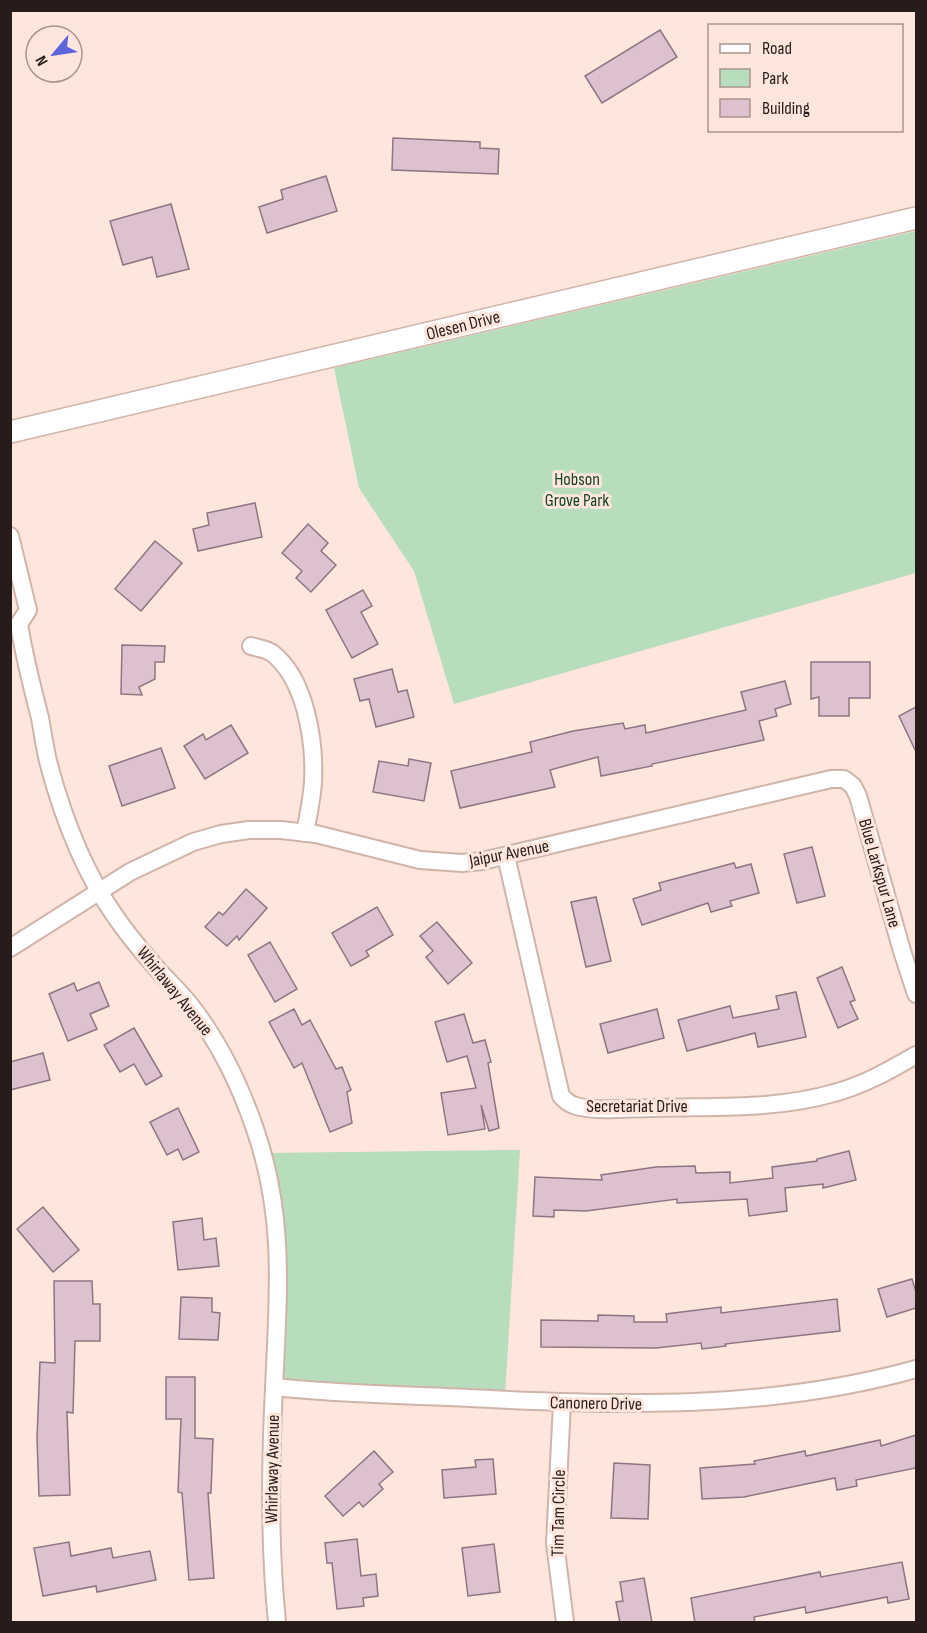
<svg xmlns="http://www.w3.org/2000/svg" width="927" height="1633" font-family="'Sofia Sans Condensed',sans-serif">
<rect width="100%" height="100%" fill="#fee6dd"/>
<g fill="#b7ddbc">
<polygon points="916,231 916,573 454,704 414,571 359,488 334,368"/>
<polygon points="520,1150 505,1396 278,1384 267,1153"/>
</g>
<g fill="#ddc1ce" stroke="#8f7581" stroke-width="1.5">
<polygon points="660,30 677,57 602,103 585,76"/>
<polygon points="393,138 480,142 480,148 499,149 498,174 392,170"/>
<polygon points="326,176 337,211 267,233 259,207 283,199 281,190"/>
<polygon points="171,204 189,269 157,277 152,257 123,265 110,221"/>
<polygon points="255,503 262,537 198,551 193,529 209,525 207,513"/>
<polygon points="308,524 328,543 321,551 336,565 311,592 296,578 302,571 282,553"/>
<polygon points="155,541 182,563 141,611 115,589"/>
<polygon points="363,590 372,606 361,612 378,644 352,658 326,610"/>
<polygon points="122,645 165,646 164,662 155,662 155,679 139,687 142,695 121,694"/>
<polygon points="811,662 870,662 870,698 849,698 849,716 819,716 819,697 811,699"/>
<polygon points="392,669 398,692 407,690 414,717 376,727 369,699 360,701 354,679"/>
<polygon points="785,681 791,704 775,709 777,716 759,721 764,740 652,764 652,766 601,776 598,757 550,770 555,787 460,808 451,771 532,752 530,742 573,731 623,723 625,729 645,725 646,733 746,710 741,692"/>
<polygon points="916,707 916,752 899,716"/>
<polygon points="231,725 248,753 205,779 184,746 203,734 206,740"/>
<polygon points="161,748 175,788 122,806 109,766"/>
<polygon points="409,759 431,763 424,801 373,792 379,761 408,766"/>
<polygon points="812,847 825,896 797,903 784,854"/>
<polygon points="734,863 736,868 751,864 759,893 730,901 732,906 711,912 708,903 642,925 633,899 661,890 659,883"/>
<polygon points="246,889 267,908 239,940 237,936 227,946 205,927 219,912 223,915"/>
<polygon points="596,897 611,961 586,967 571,902"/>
<polygon points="377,907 393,935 366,951 369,956 351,966 332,933"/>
<polygon points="437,922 472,963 448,984 426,957 433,951 420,936"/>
<polygon points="270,942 297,989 275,1002 248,955"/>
<polygon points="842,967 855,1000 850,1002 858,1019 838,1028 817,978"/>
<polygon points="99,982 109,1006 90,1014 97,1029 68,1041 49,994 74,983 77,991"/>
<polygon points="796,992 806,1037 758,1047 755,1033 687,1051 678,1020 730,1006 733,1018 779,1009 776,996"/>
<polygon points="294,1009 302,1025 310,1020 336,1069 342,1067 351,1090 347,1092 352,1123 330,1132 302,1063 294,1068 269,1022"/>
<polygon points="657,1009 664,1038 608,1053 600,1024"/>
<polygon points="464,1014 473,1043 485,1040 491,1062 488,1063 499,1128 489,1131 481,1105 485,1129 448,1135 441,1093 476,1088 467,1056 447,1062 435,1022"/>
<polygon points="134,1028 162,1076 146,1085 134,1064 120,1072 104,1045"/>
<polygon points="43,1053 50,1080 10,1090 10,1062"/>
<polygon points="178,1108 199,1152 183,1160 178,1149 167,1155 150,1122"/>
<polygon points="849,1151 856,1180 823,1188 823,1184 785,1188 787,1211 749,1216 747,1199 677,1203 677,1199 586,1211 554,1210 554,1217 533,1216 535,1177 602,1180 601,1175 656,1167 695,1166 696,1173 730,1172 730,1183 773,1178 772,1167 817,1161 817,1159"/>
<polygon points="43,1207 79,1250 53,1272 17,1229"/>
<polygon points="202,1218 204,1240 216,1238 219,1266 178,1270 173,1222"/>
<polygon points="912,1279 916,1292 916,1308 887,1317 878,1289"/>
<polygon points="54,1281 92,1281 93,1304 100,1304 100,1341 75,1341 73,1413 67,1412 70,1495 39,1496 37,1438 40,1362 55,1363"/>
<polygon points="181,1297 212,1298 212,1312 220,1313 218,1340 179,1339"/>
<polygon points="837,1299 840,1331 725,1344 726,1346 702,1349 701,1343 656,1348 541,1347 541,1320 598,1321 598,1315 634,1316 634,1322 667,1322 666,1314 721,1307 721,1313"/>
<polygon points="166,1377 195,1377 195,1438 213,1439 211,1493 208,1493 214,1578 189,1580 182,1493 178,1492 181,1419 166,1419"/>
<polygon points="916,1435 916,1468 856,1480 857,1486 837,1490 835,1478 744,1497 702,1499 700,1468 755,1464 754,1461 805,1451 806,1456 880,1440 881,1446"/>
<polygon points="374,1451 393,1472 379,1484 383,1489 363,1507 359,1502 343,1516 325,1496"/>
<polygon points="493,1459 496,1494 444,1498 442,1470 476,1467 475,1460"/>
<polygon points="614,1463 650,1465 648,1519 611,1518"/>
<polygon points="357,1539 361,1576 376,1574 378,1596 363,1598 364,1606 337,1609 332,1563 327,1563 325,1543"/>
<polygon points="69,1542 71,1556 111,1548 113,1558 150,1551 156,1580 97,1592 96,1586 43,1596 34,1548"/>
<polygon points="494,1544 500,1592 468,1596 462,1548"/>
<polygon points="902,1562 909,1599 888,1603 887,1597 806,1613 805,1607 754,1617 755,1623 695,1623 691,1598 820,1572 821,1577"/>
<polygon points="644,1578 652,1623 620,1623 616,1602 623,1601 620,1582"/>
</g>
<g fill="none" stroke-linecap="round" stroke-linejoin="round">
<g stroke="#d0b4aa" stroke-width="20">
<g id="minor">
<path d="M 10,536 L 28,610 L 19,624 C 24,656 32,687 40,718 C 43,734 45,750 49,765 C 63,817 84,872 115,916 C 128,935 144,954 159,971 C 169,982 181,993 191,1006 C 219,1042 240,1085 255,1129 C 286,1218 278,1296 274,1388 C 270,1466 269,1544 277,1622"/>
<path d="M 251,646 C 257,648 267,649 272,653 C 306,679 315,742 313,782 C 312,799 308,816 305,833"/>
<path d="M 506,856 L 561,1096 C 566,1101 569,1104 576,1106 C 598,1112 630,1108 653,1108 C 714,1106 776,1110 834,1093 C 864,1085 890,1070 916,1055"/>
<polyline points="10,948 130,872 193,842 221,834 249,830 281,830 316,834 420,860 462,863 482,861 831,779 844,779 853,786 858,796 902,951 916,994"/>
<path d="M 274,1387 C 339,1394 404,1395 469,1398 C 620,1406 770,1410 916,1369"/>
<polyline points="562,1403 555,1543 565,1622"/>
</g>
</g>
<g stroke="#d0b4aa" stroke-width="24">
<polyline id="tertiary" points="10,432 916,218"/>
</g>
<use href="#minor" stroke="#fff" stroke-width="16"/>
<use href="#tertiary" stroke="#fff" stroke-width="21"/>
</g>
<g text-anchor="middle" stroke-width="6" stroke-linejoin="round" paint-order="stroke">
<g font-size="18" fill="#271c19" stroke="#fee6dd">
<text transform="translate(463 325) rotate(-14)" y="6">Olesen Drive</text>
<text transform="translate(509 853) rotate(-11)" y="6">Jaipur Avenue</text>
<text transform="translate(880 873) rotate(74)" y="6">Blue Larkspur Lane</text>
<text transform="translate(175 991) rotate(51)" y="6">Whirlaway Avenue</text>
<text x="637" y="1112">Secretariat Drive</text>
<text transform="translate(596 1403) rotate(1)" y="6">Canonero Drive</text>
<text transform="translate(272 1469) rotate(-89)" y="6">Whirlaway Avenue</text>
<text transform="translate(558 1513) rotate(-89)" y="6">Tim Tam Circle</text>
</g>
<g font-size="18" fill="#164320" stroke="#fee6dd">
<text x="577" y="485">Hobson<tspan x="577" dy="21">Grove Park</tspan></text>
</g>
</g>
<rect width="927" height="1633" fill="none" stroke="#271c19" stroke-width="24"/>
<rect x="708" y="24" width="195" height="108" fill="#fee6dd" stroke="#a8958f" stroke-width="1.5"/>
<rect x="720" y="44" width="30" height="9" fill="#ffffff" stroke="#a8958f" stroke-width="1.5"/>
<text x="762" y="54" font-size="18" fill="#271c19">Road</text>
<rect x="720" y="69" width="30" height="18" fill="#b7ddbc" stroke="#a8958f" stroke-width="1.5"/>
<text x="762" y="84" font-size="18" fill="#271c19">Park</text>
<rect x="720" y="99" width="30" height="18" fill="#ddc1ce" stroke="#a8958f" stroke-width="1.5"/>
<text x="762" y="114" font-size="18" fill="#271c19">Building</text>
<g transform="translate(54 54) rotate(241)"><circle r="28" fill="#fee6dd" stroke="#a8958f" stroke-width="1.5"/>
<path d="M0-4.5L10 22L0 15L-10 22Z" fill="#5c64dc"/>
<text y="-9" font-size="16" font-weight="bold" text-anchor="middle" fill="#271c19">N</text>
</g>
</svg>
